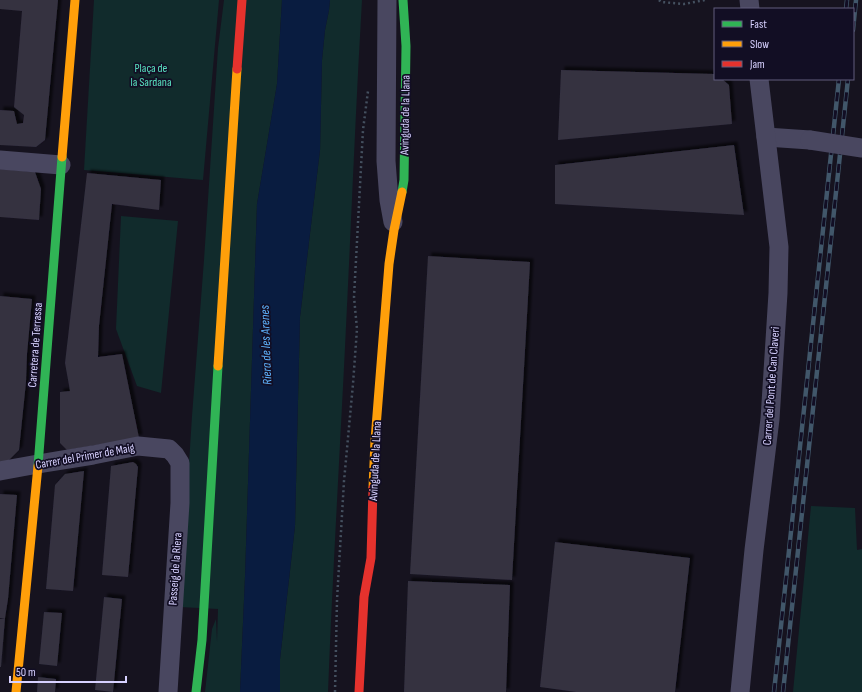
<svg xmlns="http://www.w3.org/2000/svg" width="862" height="692" font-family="'Sofia Sans Condensed',sans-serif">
<defs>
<filter id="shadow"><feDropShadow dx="3.5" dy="-3.5" stdDeviation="1" flood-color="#0009"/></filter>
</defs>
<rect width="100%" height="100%" fill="#16131f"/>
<g fill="#112b2c">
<polygon points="94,0 219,0 203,180 84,170"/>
<polygon points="224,0 282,0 277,84 257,204 245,577 240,692 205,692 212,629 216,619 217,642 218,609 180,607 192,416 204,260 218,48"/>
<path d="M 330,0 L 362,0 C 356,102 352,204 347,306 C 341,435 333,563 328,692 L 280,692 L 280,659 L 295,526 L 300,317 L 320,150 L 322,60 L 325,30 L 329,10 Z"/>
<polygon points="121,216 178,221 161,393 137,386 116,329"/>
<polygon points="811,506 855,508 857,550 862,549 862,692 793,692"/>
</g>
<polygon fill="#091c40" points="282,0 330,0 329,10 325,30 322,60 320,150 300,317 295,526 280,659 280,692 240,692 245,577 257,204 277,84"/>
<g fill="#343141" filter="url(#shadow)">
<polygon points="0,0 58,0 45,140 36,147 0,145 0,110 14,111 17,124 23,123 24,115 14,107 22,11 0,9"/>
<polygon points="561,70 715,74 715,79 722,79 729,85 732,124 558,140"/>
<polygon points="734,145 744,215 555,204 555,165"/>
<polygon points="0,169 35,172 41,189 39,220 0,217"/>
<polygon points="87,173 161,180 159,210 112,204 99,326 98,357 122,354 139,438 67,450 60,443 60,392 70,391 65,363"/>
<polygon points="428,256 530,262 512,580 410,574"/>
<polygon points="0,296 32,299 27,354 26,382 19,450 8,461 0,462"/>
<polygon points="133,462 136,464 138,467 128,577 102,575 111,466"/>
<polygon points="84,471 73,591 46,589 55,485 65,474"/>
<polygon points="0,494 17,495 8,599 5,618 0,618"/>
<polygon points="555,542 690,558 675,692 576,692 540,687"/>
<polygon points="408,581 510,585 506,692 404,692"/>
<polygon points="104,597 122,599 113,692 95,690"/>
<polygon points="44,612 62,613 57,666 39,664"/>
<polygon points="5,618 1,667 0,667 0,619"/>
<polygon points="38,677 56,679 55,692 37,692"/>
</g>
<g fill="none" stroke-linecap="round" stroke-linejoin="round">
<g stroke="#44505f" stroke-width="2.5" stroke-dasharray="2 3" stroke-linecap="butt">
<polyline points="659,0 661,2 684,4 705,0"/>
<polyline points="335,692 337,600 344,481 353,384 357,329 354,297 363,130 368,91"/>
</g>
<g stroke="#494760" stroke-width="19">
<polyline points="387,0 386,161 389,200 393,222"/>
<polyline points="749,0 750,9"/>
<polyline points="766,137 810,140"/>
<polyline points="0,160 61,165"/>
<polyline points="0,471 38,464 93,455 138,446 169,449 175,455 180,463 180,503 168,692"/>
<polyline points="740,692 754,550 770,419 778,293 779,247 759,79"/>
</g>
<g stroke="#30b455" stroke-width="9">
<polyline points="402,192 404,180 406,46 403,0"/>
<polyline points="38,466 62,157"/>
<polyline points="196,692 202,640 218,366"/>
</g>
<g stroke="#ff9f0a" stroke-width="9">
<polyline points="62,157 75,0"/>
<polyline points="218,366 237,69"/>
<polyline points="373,488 375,440 389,264 394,230 402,192"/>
<polyline points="16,692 38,466"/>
</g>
<g stroke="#e5322d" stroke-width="9">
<polyline points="237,69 242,0"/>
<polyline points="359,692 364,597 371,558 373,488"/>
</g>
<g stroke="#41576a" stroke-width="4.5">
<g id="rail">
<polyline points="846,9 847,0"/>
<polyline points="853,30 856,0"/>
<polyline points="774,692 839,79"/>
<polyline points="783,692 848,79"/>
</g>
</g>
<use href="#rail" stroke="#120e24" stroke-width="3" stroke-dasharray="9" stroke-linecap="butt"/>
<polyline stroke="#494760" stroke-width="19" points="810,140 862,148"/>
</g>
<g text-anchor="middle" stroke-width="3.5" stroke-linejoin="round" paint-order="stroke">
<g font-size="12" fill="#59e3c1" stroke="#120e24">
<text x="151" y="72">Plaça de<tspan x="151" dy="14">la Sardana</tspan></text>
</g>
<g font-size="12" fill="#d7d1ff" stroke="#120e24">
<text transform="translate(405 115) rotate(-89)" y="4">Avinguda de la Llana</text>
<text transform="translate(35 345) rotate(-86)" y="4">Carretera de Terrassa</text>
<text transform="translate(771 386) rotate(-86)" y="4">Carrer del Pont de Can Claveri</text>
<text transform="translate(85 456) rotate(-10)" y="4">Carrer del Primer de Maig</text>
<text transform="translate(375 461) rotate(-87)" y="4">Avinguda de la Llana</text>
<text transform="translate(175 569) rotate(-86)" y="4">Passeig de la Riera</text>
</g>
<g font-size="13" font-style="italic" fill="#5fb4ff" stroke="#120e24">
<text transform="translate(265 345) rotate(-92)" y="5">Riera de les Arenes</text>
</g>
</g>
<rect x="714" y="8" width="140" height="72" fill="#120e24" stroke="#615c7c"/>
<rect x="722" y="21" width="20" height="6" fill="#30b455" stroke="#615c7c"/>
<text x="750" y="28" font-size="12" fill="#d7d1ff">Fast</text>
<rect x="722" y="41" width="20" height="6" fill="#ff9f0a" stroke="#615c7c"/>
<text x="750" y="48" font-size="12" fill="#d7d1ff">Slow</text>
<rect x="722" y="61" width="20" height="6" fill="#e5322d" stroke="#615c7c"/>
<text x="750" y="68" font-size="12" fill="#d7d1ff">Jam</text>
<path d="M10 676v6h116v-6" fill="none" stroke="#d7d1ff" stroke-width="2"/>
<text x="16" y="676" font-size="12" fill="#d7d1ff" stroke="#120e24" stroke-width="3" paint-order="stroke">50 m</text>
</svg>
